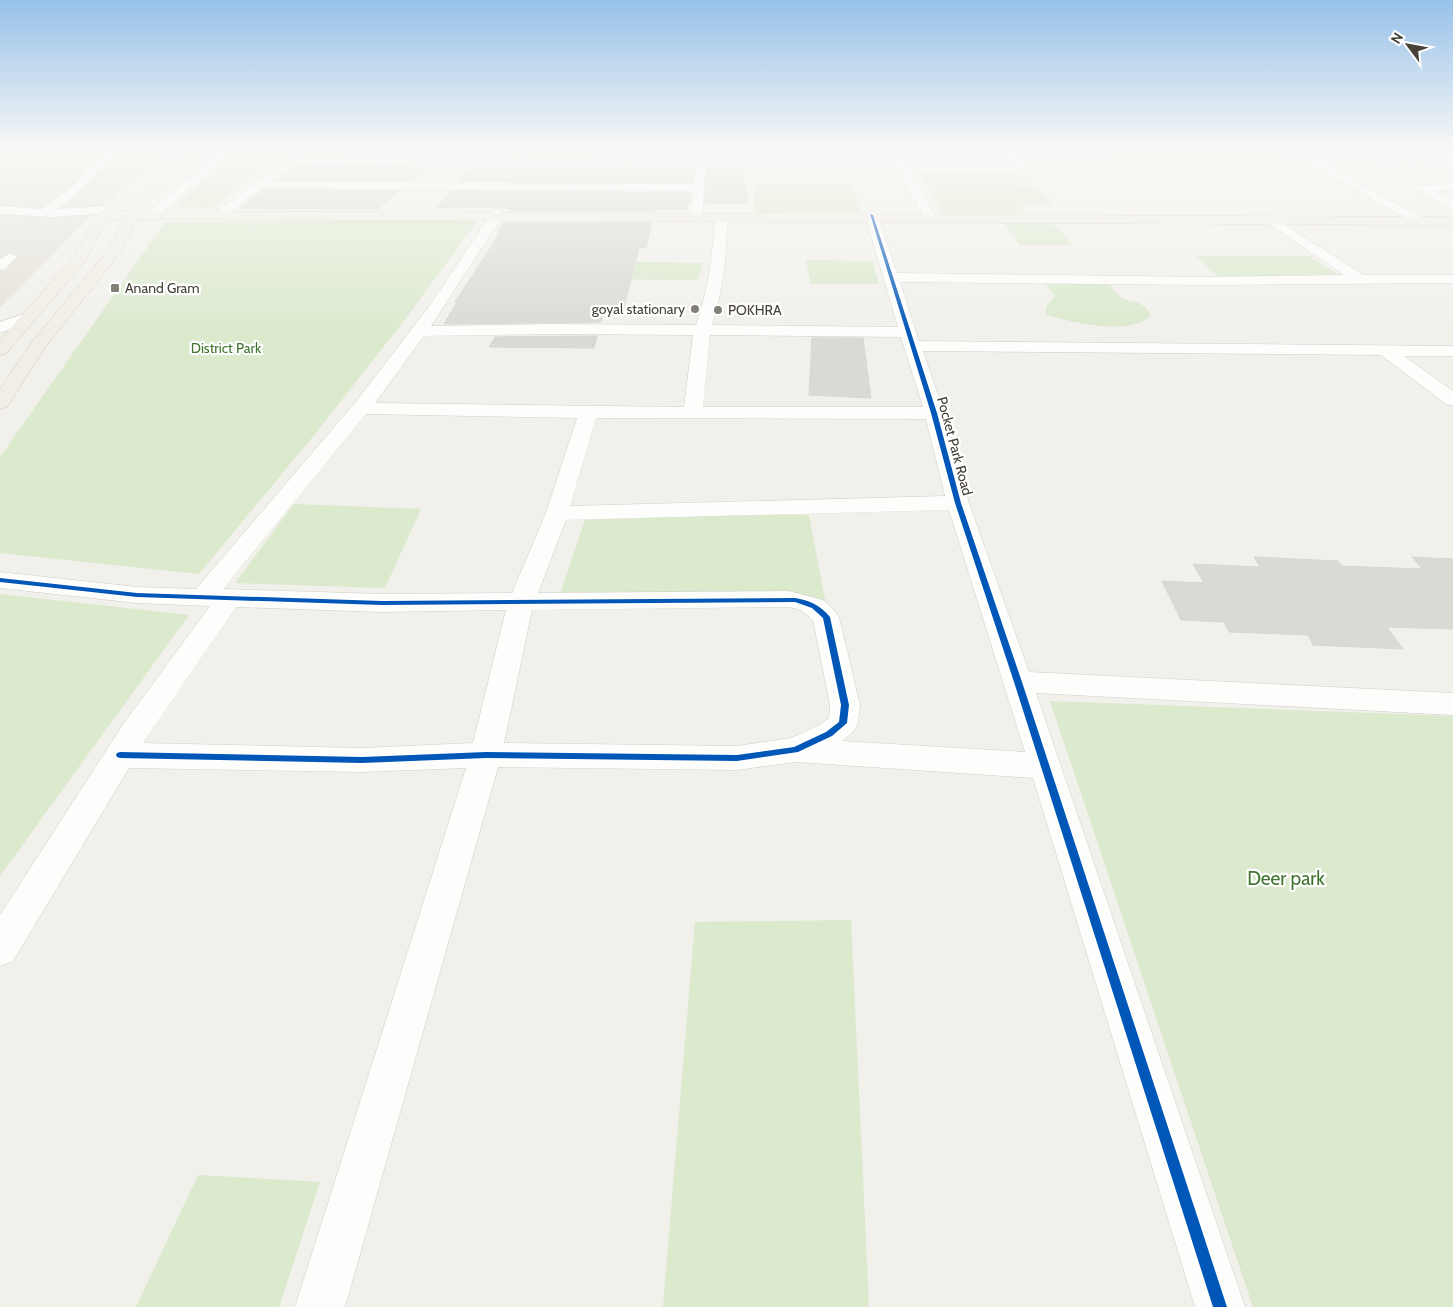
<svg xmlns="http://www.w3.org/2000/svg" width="1453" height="1307" font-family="Cabin,sans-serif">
<rect width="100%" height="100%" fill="#f1f0eb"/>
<polygon fill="#e5e2d9" points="0,150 171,150 96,211 0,307"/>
<polygon fill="#efeadc" points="967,170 1026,170 1038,186 978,185"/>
<g fill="#dbe9cd">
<polygon points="234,150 294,150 265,168 213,208 176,207"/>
<polygon points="1110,150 1266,150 1295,167 1129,167"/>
<polygon points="919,170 967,170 978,185 1038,186 1055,205 1020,204 1027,213 942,213"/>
<polygon points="754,183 853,184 861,212 754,213"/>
<polygon points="479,219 403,322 315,434 199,574 0,553 0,457 165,222"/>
<polygon points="1004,223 1056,225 1073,245 1020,245"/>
<polygon points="1195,256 1309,256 1346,280 1221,279"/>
<polygon points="805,260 872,261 879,284 811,284"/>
<polygon points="588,261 703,263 697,280 575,279"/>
<path d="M 1044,282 L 1107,282 C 1111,286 1116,294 1121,297 C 1132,305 1140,297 1151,315 C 1130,337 1073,322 1046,315 L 1046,307 L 1055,296 Z"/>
<polygon points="294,504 421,509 385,588 235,583"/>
<polygon points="588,511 699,511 809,515 826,605 559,597"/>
<polygon points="0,594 189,615 0,876"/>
<polygon points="1050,701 1453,716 1453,1307 1253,1307"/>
<polygon points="851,920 869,1307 663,1307 695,922"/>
<polygon points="198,1175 320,1182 279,1307 136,1307"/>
</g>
<polygon fill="#e2e1dc" points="472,150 649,150 644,164 461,162"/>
<g fill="#dad9d4" stroke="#d9d7d1">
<polygon points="362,150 404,150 397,156 439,156 437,158 306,158 315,151"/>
<polygon points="668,151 725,151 725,159 666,159"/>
<polygon points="294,167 426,168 411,181 277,180"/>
<polygon points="470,168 695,169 691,182 459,181"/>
<polygon points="707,169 742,169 748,203 705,203"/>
<polygon points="264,190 399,191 378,209 240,208"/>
<polygon points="451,191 690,193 690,204 687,204 687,209 655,209 654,211 509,211 510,209 498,207 437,208"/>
<polygon points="503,223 652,223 646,248 639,248 622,315 603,315 601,322 444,324 457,302 455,302 500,233 497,233"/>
<polygon points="597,336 594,348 489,347 495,337"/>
<polygon points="812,338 863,338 871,398 809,395"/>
<polygon points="1254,557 1338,561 1342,566 1422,569 1412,557 1453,559 1453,629 1387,627 1403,649 1313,645 1308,635 1229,632 1224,622 1181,620 1162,581 1204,583 1193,564 1260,567"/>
</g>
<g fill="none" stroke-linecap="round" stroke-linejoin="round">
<g stroke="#cfcec9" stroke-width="1">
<g id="minor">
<polygon points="111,150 123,150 99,170 82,189 58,209 109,206 113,207 115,210 113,213 51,217 0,214 0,206 42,209 74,185 91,166"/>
<polygon points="221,150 233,150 157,218 149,218 147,215 149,212"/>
<polygon points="1002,150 1013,150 1027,166 1026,168 1009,172 909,170 935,216 929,220 923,216 896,167 702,167 706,170 704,182 703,218 697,222 691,218 692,191 262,188 223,218 215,218 213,215 255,183 273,172 279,175 271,182 692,184 696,170 700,167 287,165 286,163 287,161 291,160 893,161 889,154 894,151 898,152 905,164 1015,164"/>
<polygon points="1285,150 1298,150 1312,158 1453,159 1453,165 1324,164 1422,218 1424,221 1418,225"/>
<polygon points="1453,184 1453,190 1435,191 1453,200 1453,209 1414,188 1420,185"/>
<path d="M 498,209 L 504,213 L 431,326 L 552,324 L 696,325 C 708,290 713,255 715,218 L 721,214 L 727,218 C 727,255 723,290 712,325 L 898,327 L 865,215 L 871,211 L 877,215 L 897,273 L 1206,277 L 1344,275 L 1268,223 L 1266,220 L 1272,216 L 1363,275 L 1453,275 L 1453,283 L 1206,285 L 900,282 L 919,341 L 1453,346 L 1453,356 L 1404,356 L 1453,391 L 1453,406 L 1446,404 L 1381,355 L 923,351 L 944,413 L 969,503 L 1029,672 L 1453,693 L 1453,715 L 1036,693 L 1245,1307 L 1195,1307 L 1033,778 L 796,762 L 737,770 L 498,767 L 345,1307 L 295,1307 L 466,768 L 362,772 L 129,768 L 13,961 L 0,966 L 0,915 L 124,723 L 210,606 L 137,603 L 0,588 L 0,572 L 137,587 L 196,589 L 354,404 L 428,308 L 494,210 ZM 552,334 L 693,335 L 684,407 L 375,403 L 424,336 ZM 710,335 L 901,337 L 923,407 L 703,407 ZM 366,414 L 577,418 L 546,513 L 512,593 L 382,594 L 223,589 ZM 596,418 L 926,419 L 945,496 L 570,506 ZM 949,510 L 1025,752 L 842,741 L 854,731 L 858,723 L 860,705 L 839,617 L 831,607 L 823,600 L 789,591 L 538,593 L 566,520 ZM 236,607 L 382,612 L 506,610 L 473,743 L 362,748 L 143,743 ZM 789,607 L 801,610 L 813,620 L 830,705 L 829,718 L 818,726 L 791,738 L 737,746 L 504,743 L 532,610 Z"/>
<polygon points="10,253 17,257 5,269 0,270 0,259"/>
<polygon points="29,312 35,314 37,317 35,320 0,333 0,322"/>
</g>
</g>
<g stroke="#d2cdba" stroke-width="1">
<polygon id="major" points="194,150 206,150 144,204 140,211 1453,217 1453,225 137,219 120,253 44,349 7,407 0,409 0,389 31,343 109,249 124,219 109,219 103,226 86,260 6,354 0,355 0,340 75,255 91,225 114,197 118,196 124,200 115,211 128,211 135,199"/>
</g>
<use href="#minor" fill="#fdfdfc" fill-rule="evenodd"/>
<use href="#major" fill="#f0eee5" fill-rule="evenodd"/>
<g stroke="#fff" stroke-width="3">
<g id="cycleway">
<polygon points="870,214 873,215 937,413 961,503 1022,682 1227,1307 1213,1307 1014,682 955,503 931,413"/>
<path d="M 0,578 L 137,593 L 382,601 L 795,598 C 809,600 820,605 830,617 L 849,705 L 847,723 L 832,736 L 798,752 L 737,761 L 486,758 L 362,763 L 120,758 L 117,757 L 116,755 L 117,753 L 120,752 L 362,757 L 486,752 L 737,755 L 794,747 L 826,732 L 839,722 L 841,705 L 823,618 L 812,608 L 795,602 L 382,605 L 137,597 L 0,582 Z"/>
</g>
</g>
<use href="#cycleway" fill="#0057b8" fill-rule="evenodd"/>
</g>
<linearGradient id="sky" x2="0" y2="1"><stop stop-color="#97c1e9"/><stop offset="0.45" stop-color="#f9f8f6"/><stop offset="1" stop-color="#f9f8f6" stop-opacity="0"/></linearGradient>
<rect width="1453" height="333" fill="url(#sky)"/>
<g fill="#827f77" stroke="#fff" stroke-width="2">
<rect x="110" y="283" width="10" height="10" rx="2.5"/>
<circle cx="695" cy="309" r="5"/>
<circle cx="718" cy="310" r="5"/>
</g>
<g text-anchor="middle" stroke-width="4.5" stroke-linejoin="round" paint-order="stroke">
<g font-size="14" fill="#464238" stroke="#fff" text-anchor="start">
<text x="125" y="293">Anand Gram</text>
<text x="685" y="314" text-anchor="end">goyal stationary</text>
<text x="728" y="315">POKHRA</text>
</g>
<g font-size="14" fill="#41742f" stroke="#fff">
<text x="226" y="353">District Park</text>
</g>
<g font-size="14" fill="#464238" stroke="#fff">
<text transform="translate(955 446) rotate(75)" y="5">Pocket Park Road</text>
</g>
<g font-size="19" fill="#41742f" stroke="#fff">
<text x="1286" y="885">Deer park</text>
</g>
</g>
<g transform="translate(1408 45) rotate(302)" stroke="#ffffff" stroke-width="4" paint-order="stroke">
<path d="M0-4L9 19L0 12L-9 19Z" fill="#464238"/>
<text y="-8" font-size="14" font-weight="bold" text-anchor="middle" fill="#464238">N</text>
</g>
</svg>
